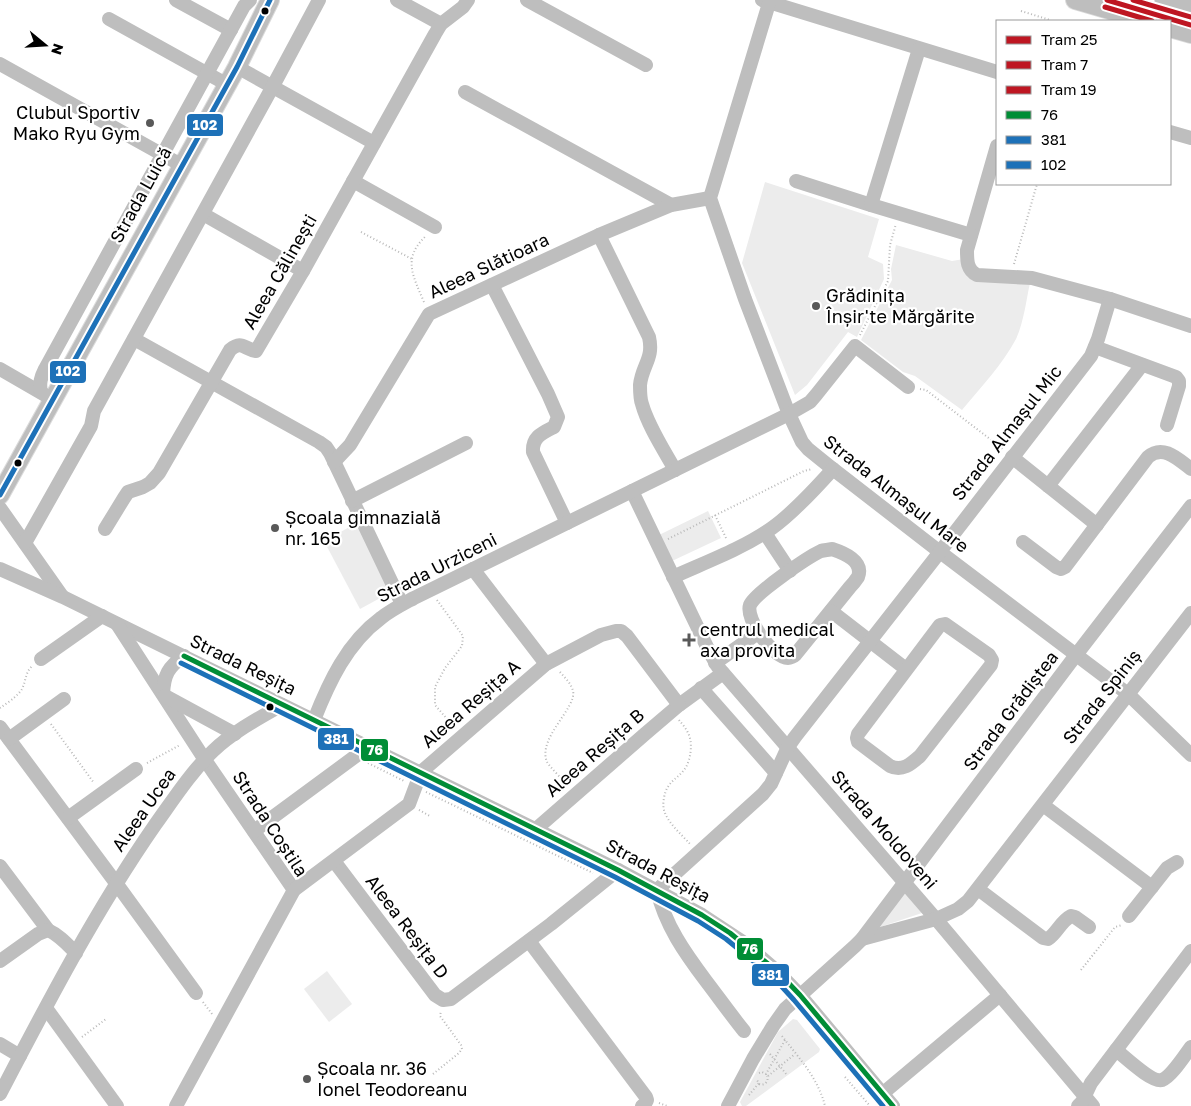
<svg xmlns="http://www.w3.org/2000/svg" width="1191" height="1106" font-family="'Golos Text',sans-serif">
<rect width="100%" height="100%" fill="#fff"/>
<g fill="#ececec">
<polygon points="765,182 879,219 868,257 883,264 884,279 857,337 848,332 807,385 795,395 742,263"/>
<path d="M 896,245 L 952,261 L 964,259 L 966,268 L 1030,283 C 1026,301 1024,321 1016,339 C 1003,364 980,388 962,410 L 915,376 L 903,372 L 861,340 L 892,280 L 891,269 Z"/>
<polygon points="708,511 721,538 672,561 659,535"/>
<polygon points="357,523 393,591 360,609 324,541"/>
<polygon points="904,892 922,913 874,929"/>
<polygon points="327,971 352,1004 329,1022 304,989"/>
<polygon points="793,1019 797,1020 820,1049 819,1052 746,1106 742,1106 740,1102 778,1032"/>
</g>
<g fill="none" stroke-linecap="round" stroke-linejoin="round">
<g stroke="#dbdbdb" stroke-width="20">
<g id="major">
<polyline points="1075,0 1147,21"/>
<polyline points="1164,0 1191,8"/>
<polyline points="1170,28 1191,34"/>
<polyline points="0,495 237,67 270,0"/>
</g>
</g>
<g stroke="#b9b9b9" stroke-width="2" stroke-dasharray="1 2.5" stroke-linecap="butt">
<polyline points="1021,11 1050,20"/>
<polyline points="361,232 412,259"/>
<polyline points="1014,264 1037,184"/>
<path d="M 424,302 C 413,276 402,258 426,236"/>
<polyline points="860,335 888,281 890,245 896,224"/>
<polyline points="920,389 926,390 1003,449"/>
<polyline points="715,515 727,540"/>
<polyline points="668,539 804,471 812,469"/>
<polyline points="437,600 463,636 462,646 445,668 435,687 435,705 454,727"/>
<path d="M 560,672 C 565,678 571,683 573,691 C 577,708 537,738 547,762 C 549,766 563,780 567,785"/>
<path d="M 0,708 C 7,703 17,697 22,689 C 26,681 25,673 32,666"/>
<path d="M 679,720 C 682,724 686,728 688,733 C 693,742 691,758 686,767 C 678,780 667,780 664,798 C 663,803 663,809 665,813 C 670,825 682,835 690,844"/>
<polyline points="51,724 94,783"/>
<polyline points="147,763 180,745"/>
<polyline points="368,763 404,781"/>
<polyline points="426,792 593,873"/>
<polyline points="419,810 430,816"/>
<polyline points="1081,970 1115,927 1122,925"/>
<polyline points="203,1002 212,1014"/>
<path d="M 782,1036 C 799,1058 818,1078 825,1106"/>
<polyline points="82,1037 106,1019"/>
<polyline points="770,1054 787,1075"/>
<polyline points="759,1073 762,1072 766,1074 785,1040"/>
<polyline points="433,1074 459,1053 462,1049 461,1045 440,1016 441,1011"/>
<polyline points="768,1076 795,1054"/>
<polyline points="845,1077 870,1106"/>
<path d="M 759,1084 C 765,1086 769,1081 767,1076"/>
<polyline points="749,1095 759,1083 756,1079"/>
<polyline points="659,1103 667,1106"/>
</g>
<g stroke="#bebebe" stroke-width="14">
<polyline points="176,0 231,30"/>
<polyline points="397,0 441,24"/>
<polyline points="527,0 646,65"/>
<polyline points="762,0 997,72"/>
<polyline points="770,0 710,198 745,299 789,414 802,442 808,449 829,466 940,552 1128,694 1191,755"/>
<polyline points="109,19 228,85"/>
<polyline points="0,64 183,166"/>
<polyline points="237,67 374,143"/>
<polyline points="465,92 671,205"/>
<polyline points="1170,132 1191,138"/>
<path d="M 997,146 L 967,250 C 967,261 967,270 977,275 L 1032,278 L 1110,299 L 1191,326"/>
<polyline points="353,181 435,227"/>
<polyline points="796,181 871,205 971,235"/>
<polyline points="871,205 919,49"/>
<polyline points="203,214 303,271"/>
<path d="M 599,235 L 649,337 C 654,359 642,365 640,385 C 640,391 640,399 642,404 C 648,426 664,450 675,470"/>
<path d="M 492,285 L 548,394 L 558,417 L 554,427 C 542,433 532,437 533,452 L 567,523"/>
<polyline points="134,339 319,442 326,447 330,453 402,604"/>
<polyline points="1095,347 1176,377 1179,381 1179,386 1167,425"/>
<polyline points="0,369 45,395"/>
<path d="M 41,392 C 39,383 41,377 45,369 L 244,6 L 250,0"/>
<polyline points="1012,457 1097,525"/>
<polyline points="334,462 350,445 429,314 599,235 671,205 710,198"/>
<polyline points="1048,486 1142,365"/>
<polyline points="632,491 708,649 718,667 936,919 1093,1106"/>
<polyline points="352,501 466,443"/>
<polyline points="0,508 62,596"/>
<path d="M 105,529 L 124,498 L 128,492 L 143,487 L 150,483 L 159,473 L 230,350 C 242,340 244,349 256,351 L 303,271 L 435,34 L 441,24 L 463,7 L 468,0"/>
<polyline points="765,533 790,571"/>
<path d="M 1023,542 L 1056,567 L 1061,569 L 1065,567 L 1148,457 C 1163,444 1178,459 1191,469"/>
<polyline points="25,543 91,426 94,411 273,86 319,0"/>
<path d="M 832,549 C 844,553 864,561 858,577 C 856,580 853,584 850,587 L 795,655 C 794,656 790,658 788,658 C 773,658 745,619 750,605 C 755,593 808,557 821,551 C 824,550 829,550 832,549 Z"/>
<polyline points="0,569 63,597 618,870 702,915 743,942 778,972 800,995 893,1106"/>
<polyline points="473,569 546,664"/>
<path d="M 673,577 C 706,562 742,549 772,528 C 793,513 816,488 833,469"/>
<polyline points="831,611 906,669"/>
<polyline points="117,624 205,760 294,890"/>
<path d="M 945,624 L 989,655 L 992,660 L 991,665 L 920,756 C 911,764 902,772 890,766 L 858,742 L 857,738 L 858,734 L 940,625 Z"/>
<polyline points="41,659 102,616"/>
<polyline points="715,663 758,633"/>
<polyline points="701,688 776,773"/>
<path d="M 163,694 C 164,675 168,667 184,656"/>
<polyline points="165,696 235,734"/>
<path d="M 314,720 C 329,682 347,643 381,618 C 391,610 403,604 414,598 L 789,414 L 810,402 L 816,395 L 855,346 L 908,387"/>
<polyline points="0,727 116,883 196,993"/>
<polyline points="9,739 64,699"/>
<polyline points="1043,805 1152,887"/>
<polyline points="68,818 136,769"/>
<polyline points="536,829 645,734 679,705 723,673"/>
<polyline points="254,831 368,747"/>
<polyline points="334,861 435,995 443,1000 451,999 551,924 618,870"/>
<path d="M 0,866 L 48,930 C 59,935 67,944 76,953"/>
<path d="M 978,889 L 1043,938 L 1048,939 C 1057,933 1061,921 1071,916 L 1075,917 L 1089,927"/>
<polyline points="1129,916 1167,868 1177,862"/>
<polyline points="862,939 936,919 958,909 968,901 1191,613"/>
<polyline points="529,941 646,1097 647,1100 645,1104 642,1106"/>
<polyline points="0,961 38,934 48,930"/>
<polyline points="46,1008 117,1106"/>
<path d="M 744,1031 C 731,1015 719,998 706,981 C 685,953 665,925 657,890 L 763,794 L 771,784 L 788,747 L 795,737 L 932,562 L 1091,356 L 1098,339 L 1110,299"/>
<polyline points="0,1044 20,1056"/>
<path d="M 1116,1050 C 1125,1057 1152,1083 1162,1080 C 1171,1077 1185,1055 1191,1047"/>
<path d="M 0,1094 C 48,1002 96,910 155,825 C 173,800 191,772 213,751 C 233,732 259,718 282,705"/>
<polyline points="882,1094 1000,995"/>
<polyline points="176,1106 294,890 409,804 421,772 546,664 601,635 616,631 621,631 627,636 679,705"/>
<polyline points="728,1106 753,1059 773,1026 785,1009 855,946 862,939 1076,655 1191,506"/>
<polyline points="1078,1106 1082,1102 1091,1083 1191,951"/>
</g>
<use href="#major" stroke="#bebebe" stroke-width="18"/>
<g stroke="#fff" stroke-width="9">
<polyline id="bus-1" points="184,656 618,870 702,915 730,933 778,972 800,995 893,1106"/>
</g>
<g stroke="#fff" stroke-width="9">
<polyline id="bus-2" points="181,663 615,877 698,921 726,939 773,977 794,1000 883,1106"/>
</g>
<g stroke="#fff" stroke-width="9">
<polyline id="bus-3" points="0,495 237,67 270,0"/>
</g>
<use href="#bus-1" stroke="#008d36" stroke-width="5"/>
<use href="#bus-2" stroke="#1d71b8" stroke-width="5"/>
<use href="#bus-3" stroke="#1d71b8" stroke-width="5"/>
<g stroke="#fff" stroke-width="9">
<polyline id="tram-1" points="1107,0 1191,25"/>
</g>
<g stroke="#fff" stroke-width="9">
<polyline id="tram-2" points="1105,7 1152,21"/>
</g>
<g stroke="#fff" stroke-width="9">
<polyline id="tram-3" points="1133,0 1191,17"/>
</g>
<use href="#tram-1" stroke="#be1622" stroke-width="5"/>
<use href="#tram-2" stroke="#be1622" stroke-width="5"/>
<use href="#tram-3" stroke="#be1622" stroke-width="5"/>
</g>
<g fill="#000" stroke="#fff" stroke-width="2">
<circle cx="265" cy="11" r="4.5"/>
<circle cx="18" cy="463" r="4.5"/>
<circle cx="270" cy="707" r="4.5"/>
</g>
<g fill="#595959" stroke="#fff" stroke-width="2">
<circle cx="150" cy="123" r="5"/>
<circle cx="816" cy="306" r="5"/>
<circle cx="275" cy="528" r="5"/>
<path d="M686.5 632.5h5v5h5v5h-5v5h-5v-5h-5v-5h5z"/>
<circle cx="307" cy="1079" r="5"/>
</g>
<g text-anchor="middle" stroke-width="4.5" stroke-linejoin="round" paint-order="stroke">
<g font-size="18" fill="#000" stroke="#fff" text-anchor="start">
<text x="140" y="119" text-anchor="end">Clubul Sportiv<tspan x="140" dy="21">Mako Ryu Gym</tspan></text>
<text x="826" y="302">Grădinița<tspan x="826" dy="21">Înșir'te Mărgărite</tspan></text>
<text x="285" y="524">Școala gimnazială<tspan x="285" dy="21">nr. 165</tspan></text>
<text x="700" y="636">centrul medical<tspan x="700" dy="21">axa provita</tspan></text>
<text x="317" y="1075">Școala nr. 36<tspan x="317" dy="21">Ionel Teodoreanu</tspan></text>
</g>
<g font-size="18" fill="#000" stroke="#fff">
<text transform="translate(141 195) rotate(-61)" y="6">Strada Luică</text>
<text transform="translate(489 266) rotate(-25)" y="6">Aleea Slătioara</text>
<text transform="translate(280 272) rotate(-60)" y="6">Aleea Călinești</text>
<text transform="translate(1007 433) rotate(-52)" y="6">Strada Almașul Mic</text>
<text transform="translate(896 494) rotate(38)" y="6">Strada Almașul Mare</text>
<text transform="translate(437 568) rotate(-27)" y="6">Strada Urziceni</text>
<text transform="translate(243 665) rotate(26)" y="6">Strada Reșița</text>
<text transform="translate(1102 697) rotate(-52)" y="6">Strada Spiniș</text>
<text transform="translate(471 704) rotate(-41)" y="6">Aleea Reșița A</text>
<text transform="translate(1011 711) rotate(-53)" y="6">Strada Grădiștea</text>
<text transform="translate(595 753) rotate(-41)" y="6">Aleea Reșița B</text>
<text transform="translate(144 810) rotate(-55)" y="6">Aleea Ucea</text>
<text transform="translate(270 824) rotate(57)" y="6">Strada Coștila</text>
<text transform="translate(884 830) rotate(49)" y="6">Strada Moldoveni</text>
<text transform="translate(658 871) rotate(28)" y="6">Strada Reșița</text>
<text transform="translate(407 927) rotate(53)" y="6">Aleea Reșița D</text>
</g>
</g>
<g stroke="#fff" stroke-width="2">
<rect x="186" y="113" width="38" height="24" rx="5" fill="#1d71b8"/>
<rect x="49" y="360" width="38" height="24" rx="5" fill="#1d71b8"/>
<rect x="317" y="727" width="38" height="24" rx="5" fill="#1d71b8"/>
<rect x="360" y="738" width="29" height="24" rx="5" fill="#008d36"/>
<rect x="736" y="937" width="28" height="24" rx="5" fill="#008d36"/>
<rect x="751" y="963" width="39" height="24" rx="5" fill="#1d71b8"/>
</g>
<g font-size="14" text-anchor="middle" font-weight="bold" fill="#fff">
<text x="205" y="130">102</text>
<text x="68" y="376">102</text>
<text x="336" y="744">381</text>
<text x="375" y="755">76</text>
<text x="750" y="954">76</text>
<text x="770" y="980">381</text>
</g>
<rect x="996" y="20" width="175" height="165" fill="#ffffff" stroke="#999999"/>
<rect x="1006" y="36" width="25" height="8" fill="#be1622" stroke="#999999"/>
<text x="1041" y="45" font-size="15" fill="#000000">Tram 25</text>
<rect x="1006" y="61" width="25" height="8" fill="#be1622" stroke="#999999"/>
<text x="1041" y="70" font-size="15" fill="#000000">Tram 7</text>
<rect x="1006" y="86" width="25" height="8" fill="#be1622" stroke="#999999"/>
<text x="1041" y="95" font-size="15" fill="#000000">Tram 19</text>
<rect x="1006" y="111" width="25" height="8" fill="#008d36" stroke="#999999"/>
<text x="1041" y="120" font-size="15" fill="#000000">76</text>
<rect x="1006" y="136" width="25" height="8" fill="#1d71b8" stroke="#999999"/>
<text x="1041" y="145" font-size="15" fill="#000000">381</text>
<rect x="1006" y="161" width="25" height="8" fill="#1d71b8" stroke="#999999"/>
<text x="1041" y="170" font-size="15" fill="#000000">102</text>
<g transform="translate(45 45) rotate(108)" stroke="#ffffff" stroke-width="4" paint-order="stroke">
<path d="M0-4L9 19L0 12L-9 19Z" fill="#000000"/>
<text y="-8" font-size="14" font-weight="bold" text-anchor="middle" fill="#000000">N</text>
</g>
</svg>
